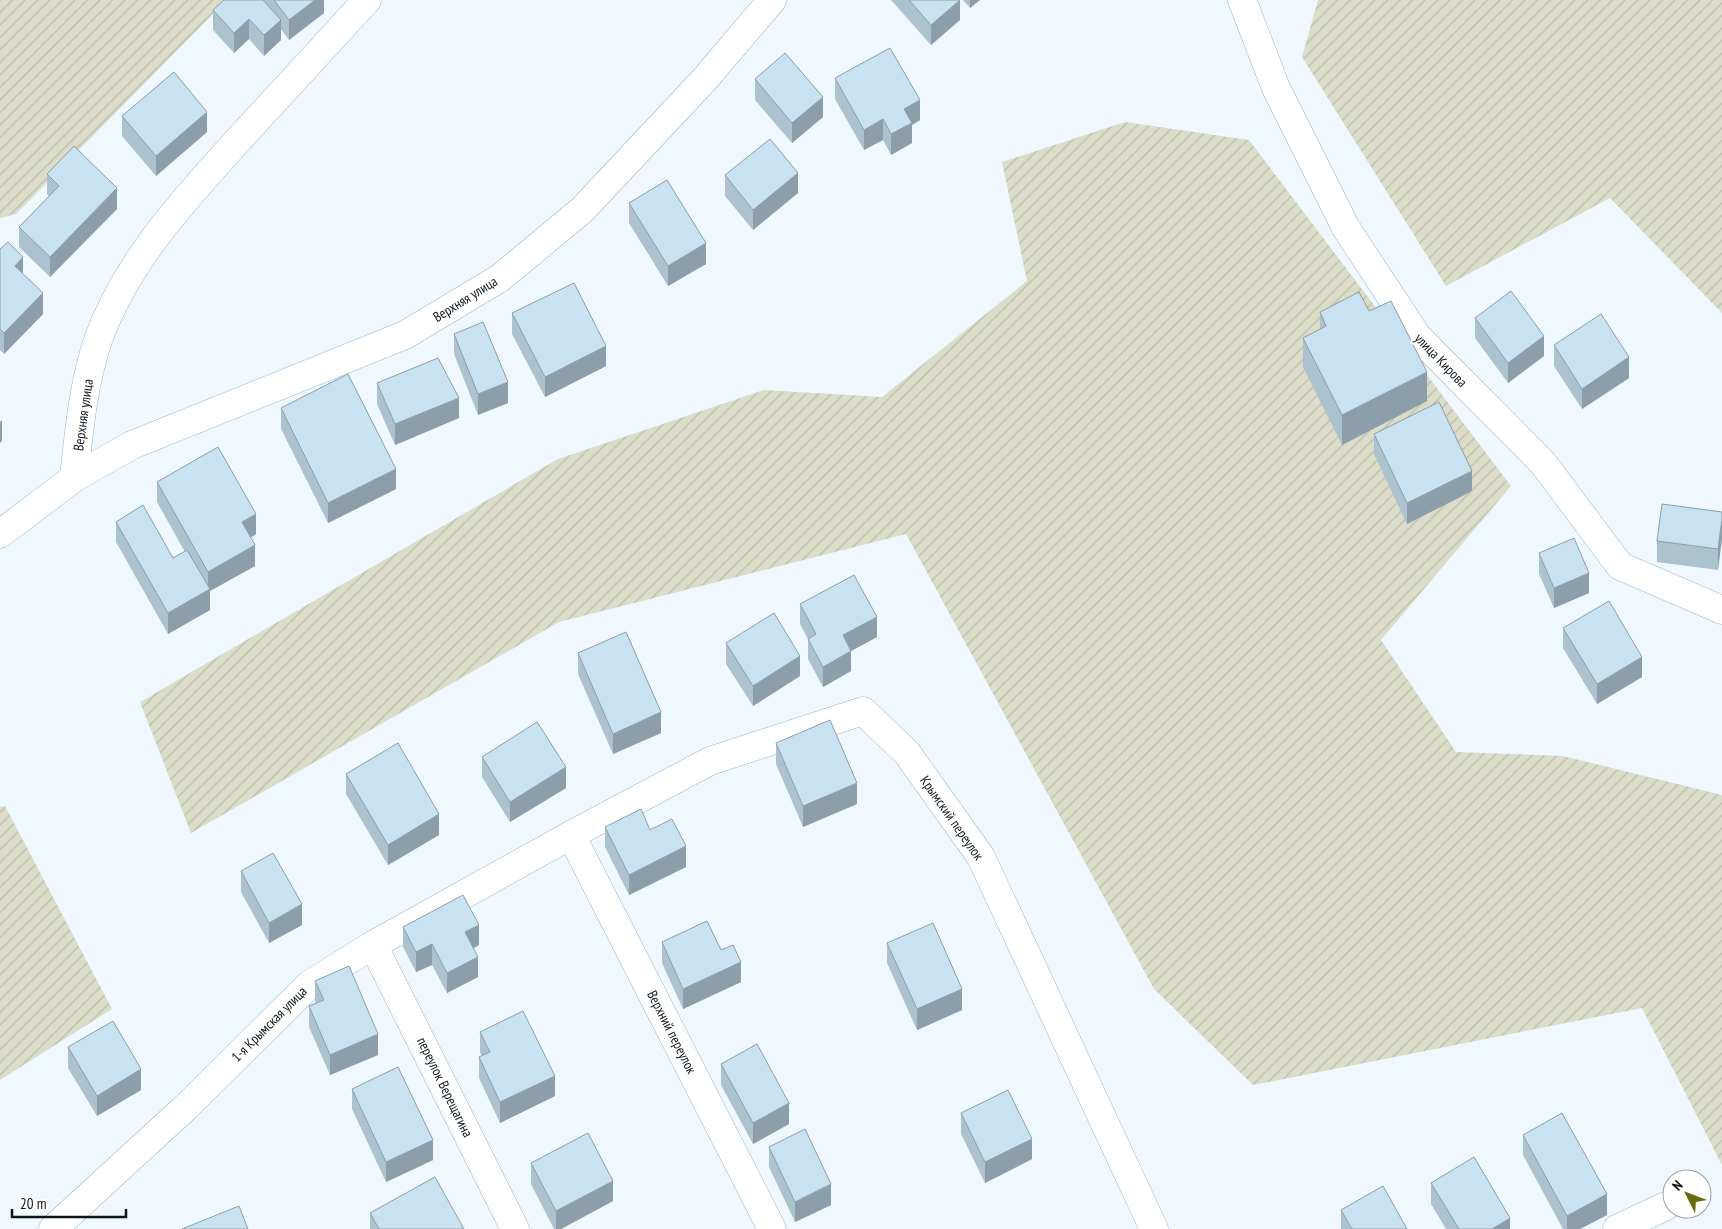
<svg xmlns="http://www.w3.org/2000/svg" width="1722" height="1229" font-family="'PT Sans Narrow',sans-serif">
<defs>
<pattern id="garden-furrows" width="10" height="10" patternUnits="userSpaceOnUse" patternTransform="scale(1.25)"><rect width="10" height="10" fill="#dbddc8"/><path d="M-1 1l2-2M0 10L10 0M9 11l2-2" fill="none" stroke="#bbbdab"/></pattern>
</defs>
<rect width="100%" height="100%" fill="#eef8fe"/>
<g fill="url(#garden-furrows)">
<polygon points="0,0 227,0 16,214 0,218"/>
<polygon points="1318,0 1722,0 1722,313 1610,198 1446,286 1302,57"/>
<polygon points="1125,122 1249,140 1511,486 1381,640 1456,752 1563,756 1722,795 1722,1165 1642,1008 1253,1085 1154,989 906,534 559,622 191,833 140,702 558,459 764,390 882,397 1027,281 1002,162"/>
<polygon points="5,806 112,1009 0,1080 0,807"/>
</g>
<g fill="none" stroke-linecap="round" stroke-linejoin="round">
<g stroke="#9cb5c3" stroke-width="29">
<g id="minor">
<polyline points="1242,0 1276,88 1346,228 1417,336 1543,463 1620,566 1722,610"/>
<path d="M 74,478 C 79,431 83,385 98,340 C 127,260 185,199 241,137 C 283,91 325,46 367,0"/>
<polyline points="0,534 74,478 132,445 405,335 500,278 582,210 704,80 772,0"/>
<polyline points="571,835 772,1229"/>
<polyline points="373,945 515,1229"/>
<polyline points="53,1229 186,1107 310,984 373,945 571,835 710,761 863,711 907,753 981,857 1154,1229"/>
<polyline points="1617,1229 1666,1206"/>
</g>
</g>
<use href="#minor" stroke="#fff" stroke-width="28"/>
</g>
<g fill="#acc2cf">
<polygon points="224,0 324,0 324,13 289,40 281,29 281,40 264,56 249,39 234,53 213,30 213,10"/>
<polygon points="891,0 960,0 960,20 931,45"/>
<polygon points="963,0 980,0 970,8"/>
<polygon points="835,78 920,120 912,125 912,143 891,155 883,140 864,150 835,99"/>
<polygon points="755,79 823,117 792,143 755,100"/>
<polygon points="122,116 207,132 156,176 122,136"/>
<polygon points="47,174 117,209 50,277 19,247 19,227 49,196 47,194"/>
<polygon points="725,175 798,193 753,230 725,196"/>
<polygon points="629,203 706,264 668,286 629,223"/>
<polygon points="0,249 23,274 43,314 4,354 0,350"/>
<polygon points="1320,312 1427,401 1342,445 1303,367 1303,338 1320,329"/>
<polygon points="512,313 606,366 545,397 512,334"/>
<polygon points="1475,318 1544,356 1508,383 1475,338"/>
<polygon points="454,334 508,403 478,415 454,354"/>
<polygon points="1554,345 1629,378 1582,409 1554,366"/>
<polygon points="377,383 459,418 395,445 377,404"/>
<polygon points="281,408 396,489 328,523 281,429"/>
<polygon points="1374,434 1472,491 1407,524 1374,454"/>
<polygon points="157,482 256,534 250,538 255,566 210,591 210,610 168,634 116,542 116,522 173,558 185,552 157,502"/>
<polygon points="1722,512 1718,570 1657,562 1657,541"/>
<polygon points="1539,553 1589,593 1554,608 1539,574"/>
<polygon points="800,604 877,637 851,651 851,671 823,687 808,659 808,639 800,624"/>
<polygon points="1563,628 1642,677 1597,704 1563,648"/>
<polygon points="726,643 800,676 753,706 726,664"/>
<polygon points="578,653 661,733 613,754 578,674"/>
<polygon points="776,743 857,804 803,827 776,764"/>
<polygon points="482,757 566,788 510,822 482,777"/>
<polygon points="346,774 439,835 388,865 346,794"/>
<polygon points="605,827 650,830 686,867 629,895 605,847"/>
<polygon points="241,871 302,925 269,943 241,892"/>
<polygon points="403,927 479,945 473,948 478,977 447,993 432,965 416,972 403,947"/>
<polygon points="662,942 721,950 741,982 683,1009 662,963"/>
<polygon points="887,943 962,1010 917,1030 887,963"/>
<polygon points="315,981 378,1055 330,1075 309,1027 309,1006 316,1003 315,1001"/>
<polygon points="480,1032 555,1096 500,1123 479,1078 479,1057 482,1056 480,1052"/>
<polygon points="68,1047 141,1090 97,1116 68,1068"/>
<polygon points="721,1064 789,1124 753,1144 721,1085"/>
<polygon points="352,1089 433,1160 386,1182 352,1109"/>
<polygon points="961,1113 1032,1159 985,1183 961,1134"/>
<polygon points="1523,1135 1607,1215 1580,1229 1563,1229 1523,1155"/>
<polygon points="769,1147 831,1205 795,1222 769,1167"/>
<polygon points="531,1163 613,1201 561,1229 554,1229 531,1184"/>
<polygon points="1431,1183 1510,1229 1446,1229 1431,1204"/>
<polygon points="1341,1210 1407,1229 1341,1229"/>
<polygon points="370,1213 464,1229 370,1229"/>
</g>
<g fill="#8c9ea9">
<polygon points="315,0 324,0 324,13 289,40 289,20"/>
<polygon points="960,0 960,20 931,45 931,25"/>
<polygon points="970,0 980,0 970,8"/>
<polygon points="249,19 249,39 234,53 234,33"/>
<polygon points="281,20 281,40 264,56 264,35"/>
<polygon points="823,97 823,117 792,143 792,123"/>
<polygon points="920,100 920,120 912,125 912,143 891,155 891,134 904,109"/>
<polygon points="207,112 207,132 156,176 156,156"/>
<polygon points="883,119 883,140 864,150 864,130"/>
<polygon points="798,173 798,193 753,230 753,210"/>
<polygon points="117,188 117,209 50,277 50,257"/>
<polygon points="706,243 706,264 668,286 668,266"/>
<polygon points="23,257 23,278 15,266"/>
<polygon points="43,293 43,314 4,354 4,333"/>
<polygon points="1544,336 1544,356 1508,383 1508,363"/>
<polygon points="606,346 606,366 545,397 545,377"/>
<polygon points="1629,357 1629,378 1582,409 1582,389"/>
<polygon points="1427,372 1427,401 1342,445 1342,415"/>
<polygon points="508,382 508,403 478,415 478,394"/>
<polygon points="459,398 459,418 395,445 395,424"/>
<polygon points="2,420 2,441 0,443 0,422"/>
<polygon points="396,469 396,489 328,523 328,503"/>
<polygon points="1472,471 1472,491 1407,524 1407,503"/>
<polygon points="256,514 256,534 242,543 242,522"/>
<polygon points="1722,519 1722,539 1718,570 1718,549"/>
<polygon points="255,545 255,566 210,591 210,610 168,634 168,613 208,590 208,572"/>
<polygon points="1589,573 1589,593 1554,608 1554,588"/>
<polygon points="877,617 877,637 851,651 851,671 823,687 823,667 843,635"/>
<polygon points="800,656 800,676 753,706 753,686"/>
<polygon points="1642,657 1642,677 1597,704 1597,684"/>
<polygon points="661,712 661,733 613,754 613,734"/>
<polygon points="566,767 566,788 510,822 510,802"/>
<polygon points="857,783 857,804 803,827 803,806"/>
<polygon points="439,814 439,835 388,865 388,845"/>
<polygon points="686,846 686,867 629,895 629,875"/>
<polygon points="302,904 302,925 269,943 269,923"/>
<polygon points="479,925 479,945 465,953 465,932"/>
<polygon points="432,944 432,965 416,972 416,952"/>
<polygon points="478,957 478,977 447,993 447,973"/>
<polygon points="741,962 741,982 683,1009 683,989"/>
<polygon points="962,989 962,1010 917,1030 917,1009"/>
<polygon points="378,1034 378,1055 330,1075 330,1055"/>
<polygon points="141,1069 141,1090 97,1116 97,1096"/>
<polygon points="555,1076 555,1096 500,1123 500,1102"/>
<polygon points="789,1103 789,1124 753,1144 753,1123"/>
<polygon points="1032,1139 1032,1159 985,1183 985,1162"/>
<polygon points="433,1140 433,1160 386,1182 386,1162"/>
<polygon points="613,1181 613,1201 561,1229 556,1229 556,1211"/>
<polygon points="831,1184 831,1205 795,1222 795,1202"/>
<polygon points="1607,1194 1607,1215 1580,1229 1567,1229 1567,1216"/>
<polygon points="1510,1218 1510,1229 1492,1229"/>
</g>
<g fill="#c8e2f1" stroke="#8c9ea9">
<polygon points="224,0 263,0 281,20 264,35 249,19 234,33 213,10"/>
<polygon points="274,0 315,0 289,20"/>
<polygon points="909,0 960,0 931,25"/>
<polygon points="890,48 920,100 904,109 912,123 891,134 883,119 864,130 835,78"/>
<polygon points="785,53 823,97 792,123 755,79"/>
<polygon points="174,72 207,112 156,156 122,116"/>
<polygon points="770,139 798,173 753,210 725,175"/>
<polygon points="74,146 117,188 50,257 19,227 59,186 47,174"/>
<polygon points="667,180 706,243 668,266 629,203"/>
<polygon points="8,242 23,257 15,266 43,293 4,333 0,329 0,249"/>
<polygon points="574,283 606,346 545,377 512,313"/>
<polygon points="1511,291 1544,336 1508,363 1475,318"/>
<polygon points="1359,292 1369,311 1391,301 1427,372 1342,415 1303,338 1326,326 1320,312"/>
<polygon points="1601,314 1629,357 1582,389 1554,345"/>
<polygon points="483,322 508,382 478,394 454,334"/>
<polygon points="438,358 459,398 395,424 377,383"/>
<polygon points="348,374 396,469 328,503 281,408"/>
<polygon points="1439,402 1472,471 1407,503 1374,434"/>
<polygon points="218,447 256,514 242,522 255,545 208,572 157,482"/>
<polygon points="1662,504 1722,512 1722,519 1718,549 1657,541"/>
<polygon points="143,505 173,558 187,550 210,589 168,613 116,522"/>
<polygon points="1574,538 1589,573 1554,588 1539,553"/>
<polygon points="854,575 877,617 843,635 851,651 823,667 808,639 816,634 800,604"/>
<polygon points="1609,601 1642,657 1597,684 1563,628"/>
<polygon points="774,613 800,656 753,686 726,643"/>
<polygon points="626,632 661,712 613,734 578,653"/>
<polygon points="830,720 857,783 803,806 776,743"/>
<polygon points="537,722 566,767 510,802 482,757"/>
<polygon points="398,743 439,814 388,845 346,774"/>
<polygon points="641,809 650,830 672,819 686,846 629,875 605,827"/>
<polygon points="273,853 302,904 269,923 241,871"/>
<polygon points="463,895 479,925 465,932 478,957 447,973 432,944 416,952 403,927"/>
<polygon points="707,921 721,950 733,945 741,962 683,989 662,942"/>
<polygon points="933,923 962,989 917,1009 887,943"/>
<polygon points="349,966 378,1034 330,1055 309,1006 324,1000 315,981"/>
<polygon points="523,1011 555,1076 500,1102 479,1057 490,1052 480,1032"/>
<polygon points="113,1021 141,1069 97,1096 68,1047"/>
<polygon points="757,1044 789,1103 753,1123 721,1064"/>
<polygon points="398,1067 433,1140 386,1162 352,1089"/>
<polygon points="1008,1090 1032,1139 985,1162 961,1113"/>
<polygon points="1562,1113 1607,1194 1567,1216 1523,1135"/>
<polygon points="805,1129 831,1184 795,1202 769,1147"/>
<polygon points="588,1133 613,1181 556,1211 531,1163"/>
<polygon points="1474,1157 1510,1218 1492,1229 1459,1229 1431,1183"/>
<polygon points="435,1177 464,1229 379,1229 370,1213"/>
<polygon points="1383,1186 1407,1229 1352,1229 1341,1210"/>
<polygon points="239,1206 248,1229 182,1229"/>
</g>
<g text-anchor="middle" stroke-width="4.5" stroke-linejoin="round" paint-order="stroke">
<g font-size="14" fill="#0c151a" stroke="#fff">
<text transform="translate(465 299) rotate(-32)" y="5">Верхняя улица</text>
<text transform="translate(1441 360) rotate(46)" y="5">улица Кирова</text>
<text transform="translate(83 415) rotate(-82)" y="5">Верхняя улица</text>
<text transform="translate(952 818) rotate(55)" y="5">Крымский переулок</text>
<text transform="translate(269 1024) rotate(-45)" y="5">1-я Крымская улица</text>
<text transform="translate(672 1032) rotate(63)" y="5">Верхний переулок</text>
<text transform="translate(445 1087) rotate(64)" y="5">переулок Верещагина</text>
</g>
</g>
<g transform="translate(1687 1194) rotate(312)"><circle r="24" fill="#ffffff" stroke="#9ea1a3"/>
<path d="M0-4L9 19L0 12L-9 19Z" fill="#676b0e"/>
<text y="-8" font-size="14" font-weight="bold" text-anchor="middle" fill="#0c151a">N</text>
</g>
<path d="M12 1209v8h114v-8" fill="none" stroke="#0c151a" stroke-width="2.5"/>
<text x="20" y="1209" font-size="15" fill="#0c151a" stroke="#ffffff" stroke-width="4" paint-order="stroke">20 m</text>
</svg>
